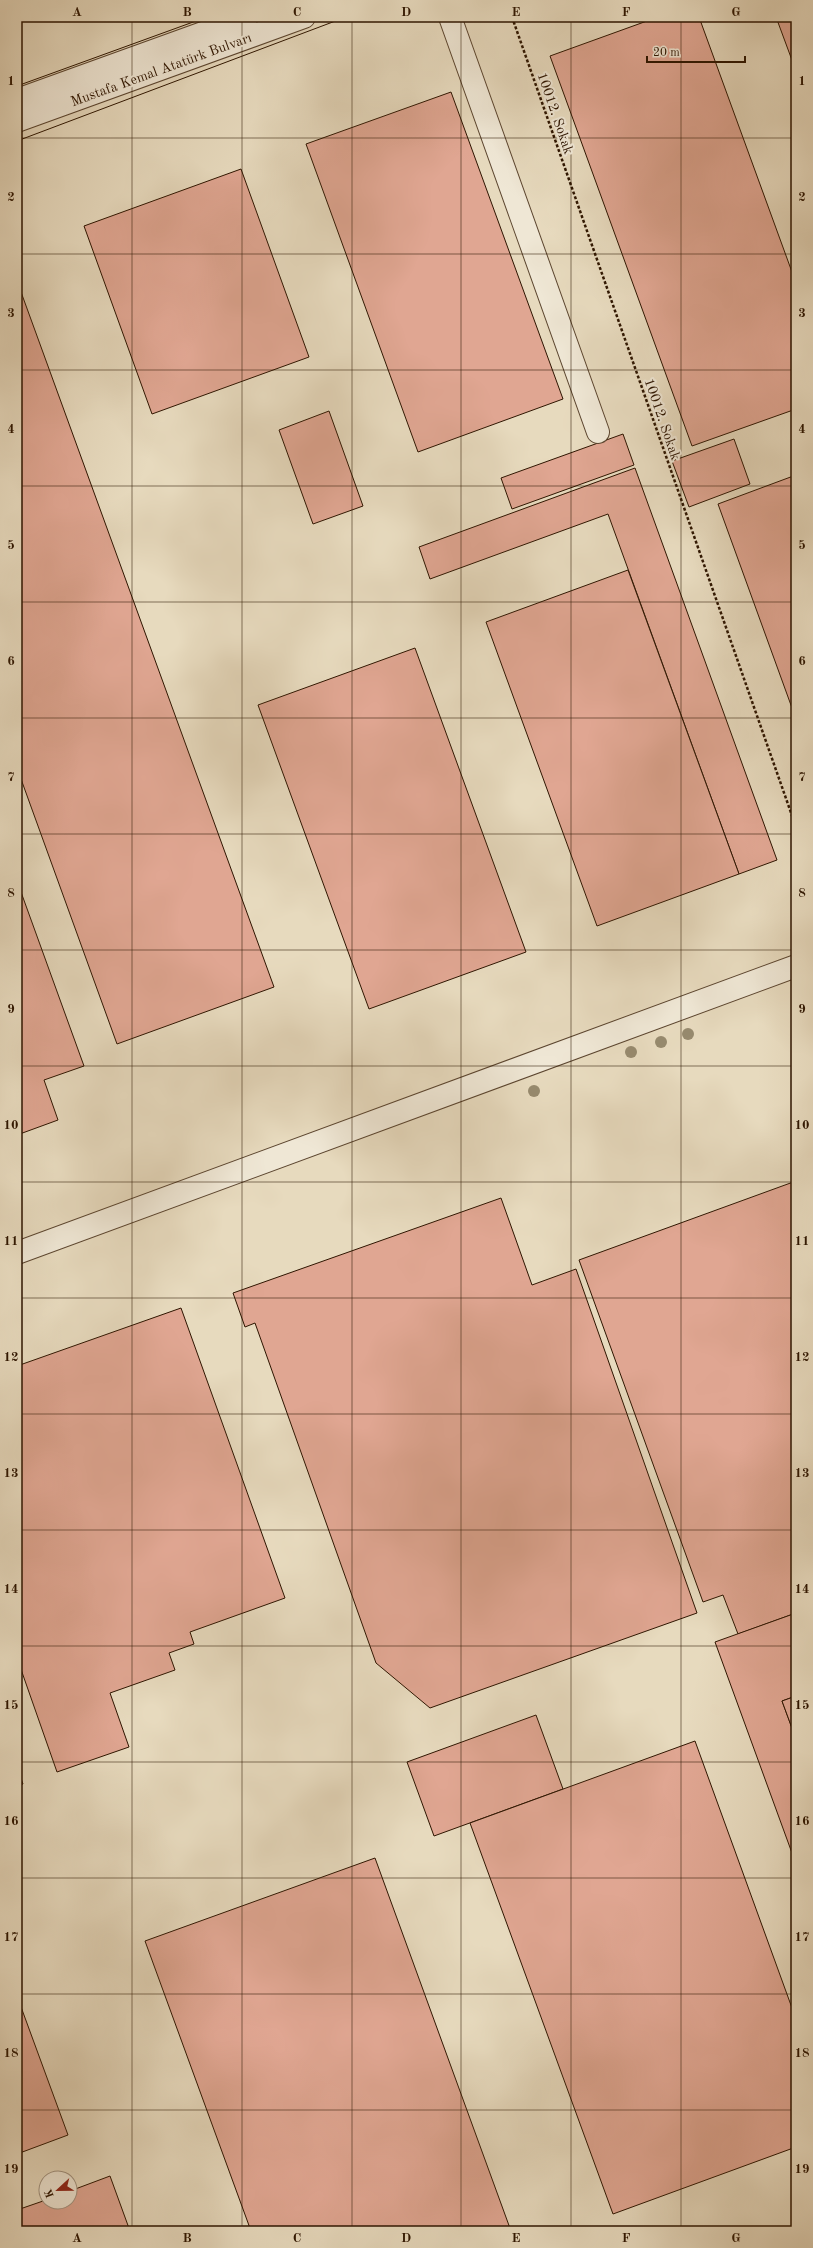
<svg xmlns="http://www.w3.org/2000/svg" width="813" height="2248" font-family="'Old Standard TT',serif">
<rect width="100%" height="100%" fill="#e7dabe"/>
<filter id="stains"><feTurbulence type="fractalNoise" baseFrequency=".005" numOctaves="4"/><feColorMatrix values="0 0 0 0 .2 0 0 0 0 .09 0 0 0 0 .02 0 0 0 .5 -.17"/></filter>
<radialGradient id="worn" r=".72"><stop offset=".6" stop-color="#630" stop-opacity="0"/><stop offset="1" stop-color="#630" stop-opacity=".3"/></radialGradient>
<g fill="#e0a692" stroke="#2e1500">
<polygon points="658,17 699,17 796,283 796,409 692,446 550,56"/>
<polygon points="776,17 796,17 796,71"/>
<polygon points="451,92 563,399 418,452 306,144"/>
<polygon points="241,169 309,357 152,414 84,226"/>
<polygon points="17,281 274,987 117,1044 17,768"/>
<polygon points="329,411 363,506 313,524 279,430"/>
<polygon points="623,434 634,465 512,509 501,478"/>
<polygon points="734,439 750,484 689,507 672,461"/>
<polygon points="635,468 777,860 739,874 608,514 430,579 419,547"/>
<polygon points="796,475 796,719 718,504"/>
<polygon points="628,570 739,874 597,926 486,622"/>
<polygon points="415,648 526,952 369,1009 258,705"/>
<polygon points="17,881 84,1066 44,1080 58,1120 17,1135"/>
<polygon points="796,1181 796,1613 738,1634 723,1595 703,1602 579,1260"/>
<polygon points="501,1198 532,1285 576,1269 697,1613 430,1708 376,1663 255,1323 245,1327 233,1293"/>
<polygon points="181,1308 285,1598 190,1632 194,1644 169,1653 175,1670 110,1693 129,1747 57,1772 17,1658 17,1366"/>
<polygon points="796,1613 796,1696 782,1701 796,1739 796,1864 715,1642"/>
<polygon points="796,1696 796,1739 782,1701"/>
<polygon points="536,1715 563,1789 434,1836 407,1762"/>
<polygon points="695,1741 796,2019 796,2147 613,2214 470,1823"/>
<polygon points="17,1767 23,1784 17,1786"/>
<polygon points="375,1858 511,2231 251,2231 145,1941"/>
<polygon points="17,1996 68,2135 17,2154"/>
<polygon points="110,2176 130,2231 17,2231 17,2210 46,2200 46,2202 70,2202 70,2191"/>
</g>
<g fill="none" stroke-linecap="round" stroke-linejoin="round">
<g stroke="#5c4630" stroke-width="24">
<g id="minor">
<polyline points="450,17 598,432"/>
<polyline points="17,100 247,17"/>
<polyline points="17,121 304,17"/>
<polyline points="17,1253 796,966"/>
</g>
</g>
<polyline stroke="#2e1500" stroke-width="2.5" stroke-dasharray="3 2" stroke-linecap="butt" points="512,17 796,827"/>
<use href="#minor" stroke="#efe7d5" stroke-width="22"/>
<g stroke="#2e1500" stroke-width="1">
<polyline points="17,86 207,17"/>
<polyline points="17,141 346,17"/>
</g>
</g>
<g fill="#978a6e">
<circle cx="688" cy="1034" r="6"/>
<circle cx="661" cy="1042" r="6"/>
<circle cx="631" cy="1052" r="6"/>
<circle cx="534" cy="1091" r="6"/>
</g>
<path fill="none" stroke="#2e1500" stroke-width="1" stroke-opacity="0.55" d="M 132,17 L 132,2231M 242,17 L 242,2231M 352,17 L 352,2231M 461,17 L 461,2231M 571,17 L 571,2231M 681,17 L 681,2231M 17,138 L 796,138M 17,254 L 796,254M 17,370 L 796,370M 17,486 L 796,486M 17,602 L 796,602M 17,718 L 796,718M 17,834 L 796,834M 17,950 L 796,950M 17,1066 L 796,1066M 17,1182 L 796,1182M 17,1298 L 796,1298M 17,1414 L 796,1414M 17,1530 L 796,1530M 17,1646 L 796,1646M 17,1762 L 796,1762M 17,1878 L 796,1878M 17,1994 L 796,1994M 17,2110 L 796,2110"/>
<g text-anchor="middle" stroke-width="4" stroke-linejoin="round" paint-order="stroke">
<g font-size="14" fill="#2e1500" stroke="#efe7d5">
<text transform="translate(161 69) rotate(-20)" y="5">Mustafa Kemal Atatürk Bulvarı</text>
<text transform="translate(556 113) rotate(71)" y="5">10012. Sokak</text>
<text transform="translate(663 419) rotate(71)" y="5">10012. Sokak</text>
</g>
</g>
<rect width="813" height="2248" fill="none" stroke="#e7dabe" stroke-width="44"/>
<g transform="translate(58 2190) rotate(248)"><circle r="19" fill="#efe7d5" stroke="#a29380"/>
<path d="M0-3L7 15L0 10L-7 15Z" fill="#8f2418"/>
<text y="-6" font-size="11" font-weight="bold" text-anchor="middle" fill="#2e1500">K</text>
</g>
<path d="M647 56v6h98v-6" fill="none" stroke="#2e1500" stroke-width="2"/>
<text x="653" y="56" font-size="12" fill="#2e1500" stroke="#efe7d5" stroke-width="3" paint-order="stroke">20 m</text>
<rect x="22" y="22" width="769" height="2204" fill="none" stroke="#2e1500" stroke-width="1.5"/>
<g font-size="13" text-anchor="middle" font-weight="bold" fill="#2e1500">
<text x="77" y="16">A</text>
<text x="187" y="16">B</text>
<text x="297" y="16">C</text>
<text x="406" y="16">D</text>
<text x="516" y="16">E</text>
<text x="626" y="16">F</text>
<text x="736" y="16">G</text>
<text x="11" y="85">1</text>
<text x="802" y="85">1</text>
<text x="11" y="201">2</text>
<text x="802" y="201">2</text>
<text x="11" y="317">3</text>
<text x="802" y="317">3</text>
<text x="11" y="433">4</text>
<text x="802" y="433">4</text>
<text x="11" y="549">5</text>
<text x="802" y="549">5</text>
<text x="11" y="665">6</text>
<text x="802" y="665">6</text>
<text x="11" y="781">7</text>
<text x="802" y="781">7</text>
<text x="11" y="897">8</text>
<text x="802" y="897">8</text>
<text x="11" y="1013">9</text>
<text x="802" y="1013">9</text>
<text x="11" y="1129">10</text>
<text x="802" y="1129">10</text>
<text x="11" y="1245">11</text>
<text x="802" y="1245">11</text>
<text x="11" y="1361">12</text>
<text x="802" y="1361">12</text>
<text x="11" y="1477">13</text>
<text x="802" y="1477">13</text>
<text x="11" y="1593">14</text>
<text x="802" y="1593">14</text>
<text x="11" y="1709">15</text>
<text x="802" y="1709">15</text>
<text x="11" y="1825">16</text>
<text x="802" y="1825">16</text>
<text x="11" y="1941">17</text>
<text x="802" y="1941">17</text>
<text x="11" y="2057">18</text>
<text x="802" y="2057">18</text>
<text x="11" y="2173">19</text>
<text x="802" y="2173">19</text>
<text x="77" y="2242">A</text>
<text x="187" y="2242">B</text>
<text x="297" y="2242">C</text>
<text x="406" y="2242">D</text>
<text x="516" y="2242">E</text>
<text x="626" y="2242">F</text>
<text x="736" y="2242">G</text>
</g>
<rect width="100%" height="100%" filter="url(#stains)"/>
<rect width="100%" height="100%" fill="url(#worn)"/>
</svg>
